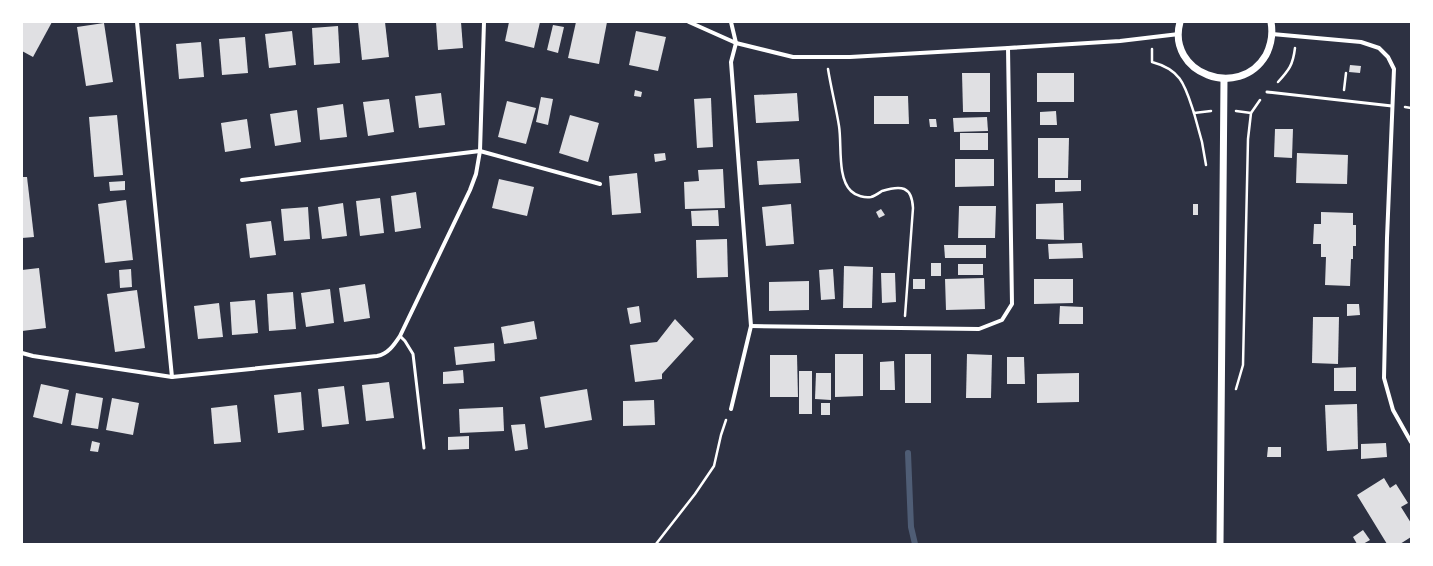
<svg xmlns="http://www.w3.org/2000/svg" width="1433" height="566" font-family="'Alegreya Sans',sans-serif">
<rect width="100%" height="100%" fill="#2d3142"/>
<g fill="none" stroke-linecap="round" stroke-linejoin="round">
<polyline stroke="#4f5d75" stroke-width="6" points="908,453 911,527 915,544"/>
</g>
<g fill="#e0e0e3">
<polygon points="22,22 52,22 33,57 22,51"/>
<polygon points="358,22 385,22 389,57 362,60"/>
<polygon points="436,22 461,22 463,48 438,50"/>
<polygon points="509,22 540,22 534,48 505,41"/>
<polygon points="576,22 607,22 599,64 568,58"/>
<polygon points="104,23 113,82 86,86 77,27"/>
<polygon points="553,25 564,27 558,53 547,50"/>
<polygon points="338,26 340,63 314,65 312,28"/>
<polygon points="292,31 296,65 269,68 265,34"/>
<polygon points="636,31 666,37 658,71 629,65"/>
<polygon points="245,37 248,73 222,75 219,39"/>
<polygon points="201,42 204,77 179,79 176,44"/>
<polygon points="1350,65 1361,66 1360,73 1349,72"/>
<polygon points="962,73 990,73 990,112 963,112"/>
<rect x="1037" y="73" width="37" height="29"/>
<polygon points="635,90 642,92 641,97 634,96"/>
<polygon points="441,93 445,125 419,128 415,96"/>
<polygon points="797,93 799,121 756,123 754,95"/>
<polygon points="874,96 908,96 909,124 874,124"/>
<polygon points="541,97 553,99 548,125 536,122"/>
<polygon points="711,98 713,147 697,148 694,99"/>
<polygon points="389,99 394,132 368,136 363,102"/>
<polygon points="507,101 536,108 526,144 498,137"/>
<polygon points="343,104 347,137 320,140 317,108"/>
<polygon points="297,110 301,142 275,146 270,114"/>
<polygon points="1056,111 1057,125 1040,125 1040,112"/>
<polygon points="117,115 123,175 94,177 89,117"/>
<polygon points="570,115 599,123 588,162 559,153"/>
<polygon points="987,117 988,131 954,132 953,118"/>
<polygon points="247,119 251,148 225,152 221,123"/>
<polygon points="929,119 936,119 937,127 930,127"/>
<polygon points="1275,129 1293,129 1292,158 1274,157"/>
<rect x="960" y="133" width="28" height="17"/>
<polygon points="1038,138 1069,138 1068,178 1038,178"/>
<polygon points="665,153 666,160 655,162 654,154"/>
<polygon points="1297,153 1348,155 1347,184 1296,183"/>
<polygon points="799,159 801,183 759,185 757,161"/>
<polygon points="955,159 994,159 994,186 955,187"/>
<polygon points="723,169 725,208 685,209 684,182 699,181 698,170"/>
<polygon points="637,173 641,213 612,215 609,176"/>
<polygon points="22,177 27,177 34,237 22,238"/>
<polygon points="499,179 534,187 527,216 492,208"/>
<polygon points="1055,180 1081,180 1081,191 1055,192"/>
<polygon points="125,181 125,190 110,191 109,182"/>
<polygon points="416,192 421,228 395,232 391,196"/>
<polygon points="380,198 384,233 360,236 356,201"/>
<polygon points="126,200 133,260 105,263 98,204"/>
<polygon points="343,203 347,236 322,239 318,207"/>
<polygon points="1063,203 1064,240 1036,239 1036,204"/>
<polygon points="791,204 794,244 766,246 762,207"/>
<rect x="1193" y="204" width="5" height="11"/>
<polygon points="959,206 996,206 995,238 958,238"/>
<polygon points="308,207 310,239 284,241 281,209"/>
<polygon points="881,209 885,215 879,218 876,212"/>
<polygon points="718,210 719,226 692,226 691,211"/>
<polygon points="1321,212 1353,213 1353,225 1356,225 1356,246 1353,246 1353,259 1351,259 1350,286 1325,285 1326,257 1321,257 1321,244 1313,244 1314,224 1321,224"/>
<polygon points="271,221 276,255 250,258 246,224"/>
<polygon points="727,239 728,277 697,278 696,240"/>
<polygon points="1082,243 1083,258 1049,259 1048,244"/>
<polygon points="944,245 986,245 986,258 945,258"/>
<rect x="931" y="263" width="10" height="13"/>
<rect x="958" y="264" width="25" height="11"/>
<polygon points="844,266 873,267 872,308 843,308"/>
<polygon points="39,268 46,328 22,331 22,270"/>
<polygon points="131,269 132,287 120,288 119,270"/>
<polygon points="833,269 835,299 821,300 819,270"/>
<polygon points="881,273 895,273 896,302 882,303"/>
<polygon points="984,278 985,309 946,310 945,279"/>
<rect x="913" y="279" width="12" height="10"/>
<polygon points="1034,279 1073,279 1073,303 1034,304"/>
<polygon points="809,281 809,310 769,311 769,282"/>
<polygon points="365,284 370,318 344,322 339,288"/>
<polygon points="330,289 334,323 306,327 301,293"/>
<polygon points="137,290 145,348 115,352 107,294"/>
<polygon points="293,292 296,329 269,331 267,294"/>
<polygon points="255,300 258,333 232,335 230,302"/>
<polygon points="219,303 223,337 198,339 194,306"/>
<polygon points="1347,304 1359,304 1360,315 1347,316"/>
<polygon points="639,306 641,322 630,324 627,308"/>
<polygon points="1060,306 1083,307 1083,324 1059,324"/>
<polygon points="1313,317 1339,317 1338,364 1312,363"/>
<polygon points="675,319 694,339 662,374 662,379 635,382 630,345 657,342"/>
<polygon points="534,321 537,339 504,344 501,327"/>
<polygon points="494,343 495,361 456,365 454,347"/>
<polygon points="835,354 863,354 863,396 835,397"/>
<rect x="905" y="354" width="26" height="49"/>
<polygon points="967,354 992,355 991,398 966,398"/>
<polygon points="770,355 797,355 798,397 770,397"/>
<polygon points="1007,357 1024,357 1025,384 1007,384"/>
<polygon points="894,361 895,390 880,390 880,362"/>
<polygon points="1356,367 1356,391 1334,391 1334,368"/>
<polygon points="463,370 464,383 443,384 443,372"/>
<rect x="799" y="371" width="13" height="43"/>
<polygon points="816,373 831,373 831,400 815,399"/>
<polygon points="1079,373 1079,402 1037,403 1037,374"/>
<polygon points="389,382 394,418 366,421 362,385"/>
<polygon points="41,384 69,390 62,424 33,417"/>
<polygon points="344,386 349,424 322,427 318,389"/>
<polygon points="587,389 592,420 545,428 540,397"/>
<polygon points="301,392 304,430 278,433 274,395"/>
<polygon points="76,393 103,398 98,429 71,425"/>
<polygon points="112,398 139,403 133,435 106,430"/>
<polygon points="654,400 655,425 623,426 623,401"/>
<rect x="821" y="403" width="9" height="12"/>
<polygon points="1357,404 1358,449 1327,451 1325,405"/>
<polygon points="237,405 241,442 214,444 211,408"/>
<polygon points="503,407 504,431 460,433 459,409"/>
<polygon points="525,424 528,449 515,451 511,425"/>
<polygon points="469,436 469,449 448,450 448,437"/>
<polygon points="92,441 100,443 98,452 90,451"/>
<polygon points="1386,443 1387,457 1361,459 1361,444"/>
<polygon points="1268,447 1281,447 1281,457 1267,457"/>
<polygon points="1384,478 1390,488 1396,484 1408,503 1401,507 1411,523 1411,537 1400,544 1387,544 1357,495"/>
<polygon points="1363,530 1370,540 1363,544 1357,544 1353,537"/>
</g>
<g fill="none" stroke-linecap="round" stroke-linejoin="round">
<g stroke="#fff" stroke-width="2.5">
<path d="M 1152,49 L 1152,62 C 1182,70 1185,86 1194,113 L 1211,111"/>
<path d="M 828,69 C 831,88 836,107 839,126 C 842,144 837,178 851,191 C 856,196 865,198 871,197 C 875,196 879,193 882,191 C 901,185 912,186 913,208 L 905,316"/>
<path d="M 1278,82 C 1289,70 1293,65 1295,48"/>
<polyline points="1344,90 1346,73"/>
<polyline points="1405,107 1411,108"/>
<polyline points="1236,111 1251,113"/>
<polyline points="1194,113 1202,142 1206,165"/>
<polyline points="1236,389 1243,365 1248,139 1251,113 1260,100"/>
<polyline points="656,544 695,494 714,466 721,435 726,420"/>
</g>
<g stroke="#fff" stroke-width="3">
<polyline points="1267,92 1392,106"/>
<polyline points="400,336 405,341 413,354 424,448"/>
</g>
<g stroke="#fff" stroke-width="4">
<polyline points="137,22 172,377"/>
<polyline points="689,22 736,43 793,57 850,57 1008,48 1120,41 1179,34"/>
<polyline points="1272,34 1361,42 1379,48 1388,57 1394,69 1387,238 1384,378 1393,410 1411,442"/>
<polyline points="242,180 480,151 600,184"/>
<polyline points="751,326 979,329 1002,320 1012,304 1008,48"/>
<path d="M 22,353 L 33,356 L 172,377 L 377,356 C 388,354 394,345 400,336 L 470,190 L 476,174 L 480,151 L 484,22"/>
<polyline points="731,409 751,326 731,62 736,43 731,22"/>
</g>
<g stroke="#fff" stroke-width="7">
<path d="M 1180,22 C 1166,73 1239,101 1266,55 C 1271,45 1273,33 1271,22"/>
<polyline points="1220,544 1224,79"/>
</g>
</g>
<rect width="1433" height="566" fill="none" stroke="#ffffff" stroke-width="46"/>
</svg>
